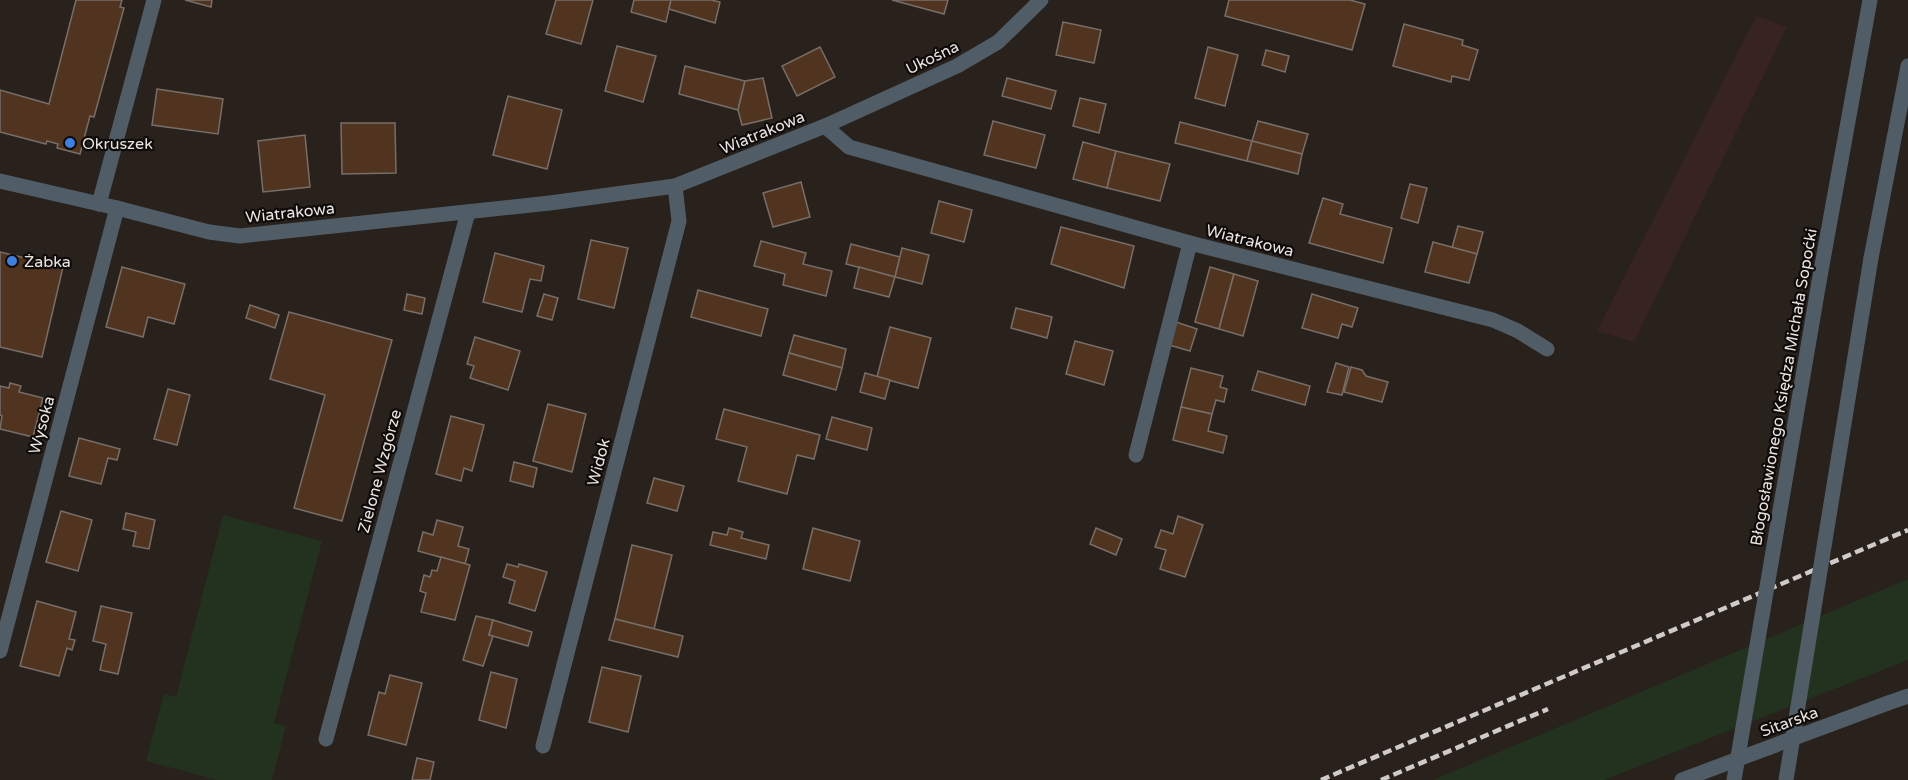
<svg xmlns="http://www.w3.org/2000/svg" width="1908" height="780" font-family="'Varela Round',sans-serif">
<rect width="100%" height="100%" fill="#28211c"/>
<polygon fill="#372421" points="1756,16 1787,27 1634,342 1597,331"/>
<g fill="#23321f">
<polygon points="223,515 322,541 274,723 286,726 272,780 217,780 146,761 164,694 176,697"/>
<polygon points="1908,579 1908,660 1604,780 1433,780"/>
</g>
<g fill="#513420" stroke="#776e68" stroke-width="1.5">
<polygon points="76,0 122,0 120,7 124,8 94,117 90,116 80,154 57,148 58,144 47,141 46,144 0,132 0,90 49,104"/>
<polygon points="185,0 212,0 211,7"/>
<polygon points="556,0 593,0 581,44 546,34"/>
<polygon points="634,0 671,0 666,22 631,12"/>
<polygon points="671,0 711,0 720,2 715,23 669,9"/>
<polygon points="892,0 948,0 944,14"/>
<polygon points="1229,0 1350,0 1365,4 1352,50 1225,16"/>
<polygon points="1063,22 1101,30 1094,63 1056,55"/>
<polygon points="1404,24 1463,40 1462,45 1478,50 1469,80 1452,76 1451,82 1393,66"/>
<polygon points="617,46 656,56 643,102 605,91"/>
<polygon points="820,47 835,77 797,96 782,66"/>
<polygon points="1208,47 1238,55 1225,106 1195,98"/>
<polygon points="1266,50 1289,56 1285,72 1262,65"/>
<polygon points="685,66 745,81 738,110 679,94"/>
<polygon points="763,78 772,118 742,125 738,110 745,81"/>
<polygon points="1007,78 1056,91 1051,109 1002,96"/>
<polygon points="157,89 223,99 218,134 152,125"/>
<polygon points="508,96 562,110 547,169 493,155"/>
<polygon points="1080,98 1106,104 1099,133 1073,126"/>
<polygon points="993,121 1045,135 1036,168 984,155"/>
<polygon points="1258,121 1308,134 1302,154 1252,141"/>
<polygon points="1180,122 1252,141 1247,161 1175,143"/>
<polygon points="341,123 395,123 396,173 342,174"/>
<polygon points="305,135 310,187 263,192 258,141"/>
<polygon points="1252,141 1302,154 1298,174 1247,161"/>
<polygon points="1083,142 1116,151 1107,188 1073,179"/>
<polygon points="1116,151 1170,164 1160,201 1107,188"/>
<polygon points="801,182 810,217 773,227 763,193"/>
<polygon points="1410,184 1427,188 1418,223 1401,218"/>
<polygon points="1323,198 1343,204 1340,214 1392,228 1383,263 1309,243"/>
<polygon points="939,201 972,210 964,242 931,233"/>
<polygon points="1458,226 1483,232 1477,254 1452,248"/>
<polygon points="1061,227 1134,246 1124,288 1051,264"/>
<polygon points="591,240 628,248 614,308 578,299"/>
<polygon points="761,241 806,253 803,264 832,271 826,296 783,285 785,274 754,266"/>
<polygon points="1433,242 1477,254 1469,283 1425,272"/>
<polygon points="851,244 900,257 895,277 846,264"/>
<polygon points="902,248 929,255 922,284 895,277"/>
<polygon points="0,252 63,267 42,357 0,347"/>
<polygon points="495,253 544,266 541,281 530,279 522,312 483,302"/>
<polygon points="122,267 185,284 174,324 148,317 143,337 106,327"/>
<polygon points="859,267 895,277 889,297 854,288"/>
<polygon points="1210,267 1234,274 1219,329 1195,322"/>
<polygon points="1234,274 1258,281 1243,336 1219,329"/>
<polygon points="698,290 768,309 761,336 691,317"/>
<polygon points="407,294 425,298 422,314 404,310"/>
<polygon points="544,294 558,298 552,320 537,316"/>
<polygon points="1312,294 1358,308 1352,327 1342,324 1338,338 1302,328"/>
<polygon points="250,305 279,315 275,328 246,318"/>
<polygon points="1016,308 1052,317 1047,338 1011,328"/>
<polygon points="289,312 392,340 342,521 294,508 325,395 270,379"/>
<polygon points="1176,322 1197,329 1190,351 1169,345"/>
<polygon points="890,327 931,338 918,388 877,377"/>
<polygon points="794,335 846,349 842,368 789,353"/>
<polygon points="475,337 520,351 508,390 470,378 474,366 467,364"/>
<polygon points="1075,341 1113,351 1104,385 1066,374"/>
<polygon points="789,353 842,368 836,390 783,375"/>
<polygon points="1336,363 1349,367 1342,395 1327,392"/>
<polygon points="1351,367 1362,370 1366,376 1388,382 1382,402 1344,392"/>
<polygon points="1191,368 1223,376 1220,387 1227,389 1224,402 1216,400 1212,414 1181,407"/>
<polygon points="1258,371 1310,386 1305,405 1252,390"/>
<polygon points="865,373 890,380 885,399 860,392"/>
<polygon points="10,383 21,386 19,392 43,398 33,437 0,429 2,416 0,415 0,386 9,388"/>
<polygon points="168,389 190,395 177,445 154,439"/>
<polygon points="548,404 586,414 572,472 533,461"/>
<polygon points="1181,407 1212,414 1208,431 1227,436 1223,453 1173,440"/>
<polygon points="724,409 820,435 814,459 797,455 787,494 738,481 747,447 716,439"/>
<polygon points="451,416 484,425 472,471 464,468 461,481 436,474"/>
<polygon points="832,417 872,428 867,450 826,439"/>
<polygon points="79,438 120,449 117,460 108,458 101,484 69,476"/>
<polygon points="514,462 537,468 533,487 510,481"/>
<polygon points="654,478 684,486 677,511 647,503"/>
<polygon points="61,511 92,520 78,571 46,562"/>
<polygon points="126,513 155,520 149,549 133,546 136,532 123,529"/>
<polygon points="1178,516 1203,525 1185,577 1160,569 1166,550 1155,547 1161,530 1173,534"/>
<polygon points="437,520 463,527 458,546 469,549 465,564 418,551 423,532 433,535"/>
<polygon points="729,528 743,532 741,538 769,545 766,559 710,545 713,532 727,535"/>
<polygon points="813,528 860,541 850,581 803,569"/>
<polygon points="1096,528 1122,539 1116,555 1090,544"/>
<polygon points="632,545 672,555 654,629 615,619"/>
<polygon points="441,557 470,565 455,620 421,612 426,593 420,591 424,575 430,577 432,570 437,571"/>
<polygon points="507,564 518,567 519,564 547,572 535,611 509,603 515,581 503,577"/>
<polygon points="37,601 76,612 69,639 75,640 72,650 67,648 59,676 20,666"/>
<polygon points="101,606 132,613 118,674 100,670 106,644 93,641"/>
<polygon points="476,616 493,620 489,635 493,636 483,666 463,660"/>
<polygon points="615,619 683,636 678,657 609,640"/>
<polygon points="493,620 532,632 528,646 489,635"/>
<polygon points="602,667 641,676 628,732 589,722"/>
<polygon points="491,672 517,679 506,728 479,720"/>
<polygon points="390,675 422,683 406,745 368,735 379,692 385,694"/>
<polygon points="417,758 434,762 430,780 412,780"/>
</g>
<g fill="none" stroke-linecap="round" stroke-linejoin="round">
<g stroke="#505d67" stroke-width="15">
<polyline points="99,204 154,0"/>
<polyline points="1136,455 1190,243"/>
<polyline points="1682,780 1888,703"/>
</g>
<g stroke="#505d67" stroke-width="15">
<polyline points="825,126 849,147 1190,243 1493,320 1518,331 1547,349"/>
<polyline points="0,181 117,208 209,232 240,236 550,203 675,186 825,126 957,66 998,42 1041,0"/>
<polyline points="0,651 117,208"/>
<polyline points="1888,703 1908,696"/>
<polyline points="326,739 468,212"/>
<polyline points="543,746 679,221 675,186"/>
</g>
<g stroke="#505d67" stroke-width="15">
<polyline points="1871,258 1908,66"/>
<polyline points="1819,282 1870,0"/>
</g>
<g stroke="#d0cbc8" stroke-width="4.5" stroke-dasharray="9 4.5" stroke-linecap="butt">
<polyline points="1321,780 1908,530"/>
<polyline points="1381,780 1548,709"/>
</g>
<g stroke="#505d67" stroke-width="15">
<polyline points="1734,780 1819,282"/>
<polyline points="1786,780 1871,258"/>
</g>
</g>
<g fill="#3f7fe0" stroke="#0e0b09" stroke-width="2">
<circle cx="70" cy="143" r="6"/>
<circle cx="12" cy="261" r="6"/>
</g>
<g text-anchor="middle" stroke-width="4.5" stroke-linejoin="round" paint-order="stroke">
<g font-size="16" fill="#e9e4e1" stroke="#0e0b09">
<text transform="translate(932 57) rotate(-26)" y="6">Ukośna</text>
<text transform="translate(762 132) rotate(-22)" y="6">Wiatrakowa</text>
<text transform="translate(290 212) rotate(-6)" y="6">Wiatrakowa</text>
<text transform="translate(1250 240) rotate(14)" y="6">Wiatrakowa</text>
<text transform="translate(1783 387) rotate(-80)" y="6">Błogosławionego Księdza Michała Sopoćki</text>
<text transform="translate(41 425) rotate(-75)" y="6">Wysoka</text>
<text transform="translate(598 462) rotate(-75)" y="6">Widok</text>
<text transform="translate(379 471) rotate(-75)" y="6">Zielone Wzgórze</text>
<text transform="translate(1789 721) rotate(-20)" y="6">Sitarska</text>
</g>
<g font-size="16" fill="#e9e4e1" stroke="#0e0b09" text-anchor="start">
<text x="82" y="149">Okruszek</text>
<text x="24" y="267">Żabka</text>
</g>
</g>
</svg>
